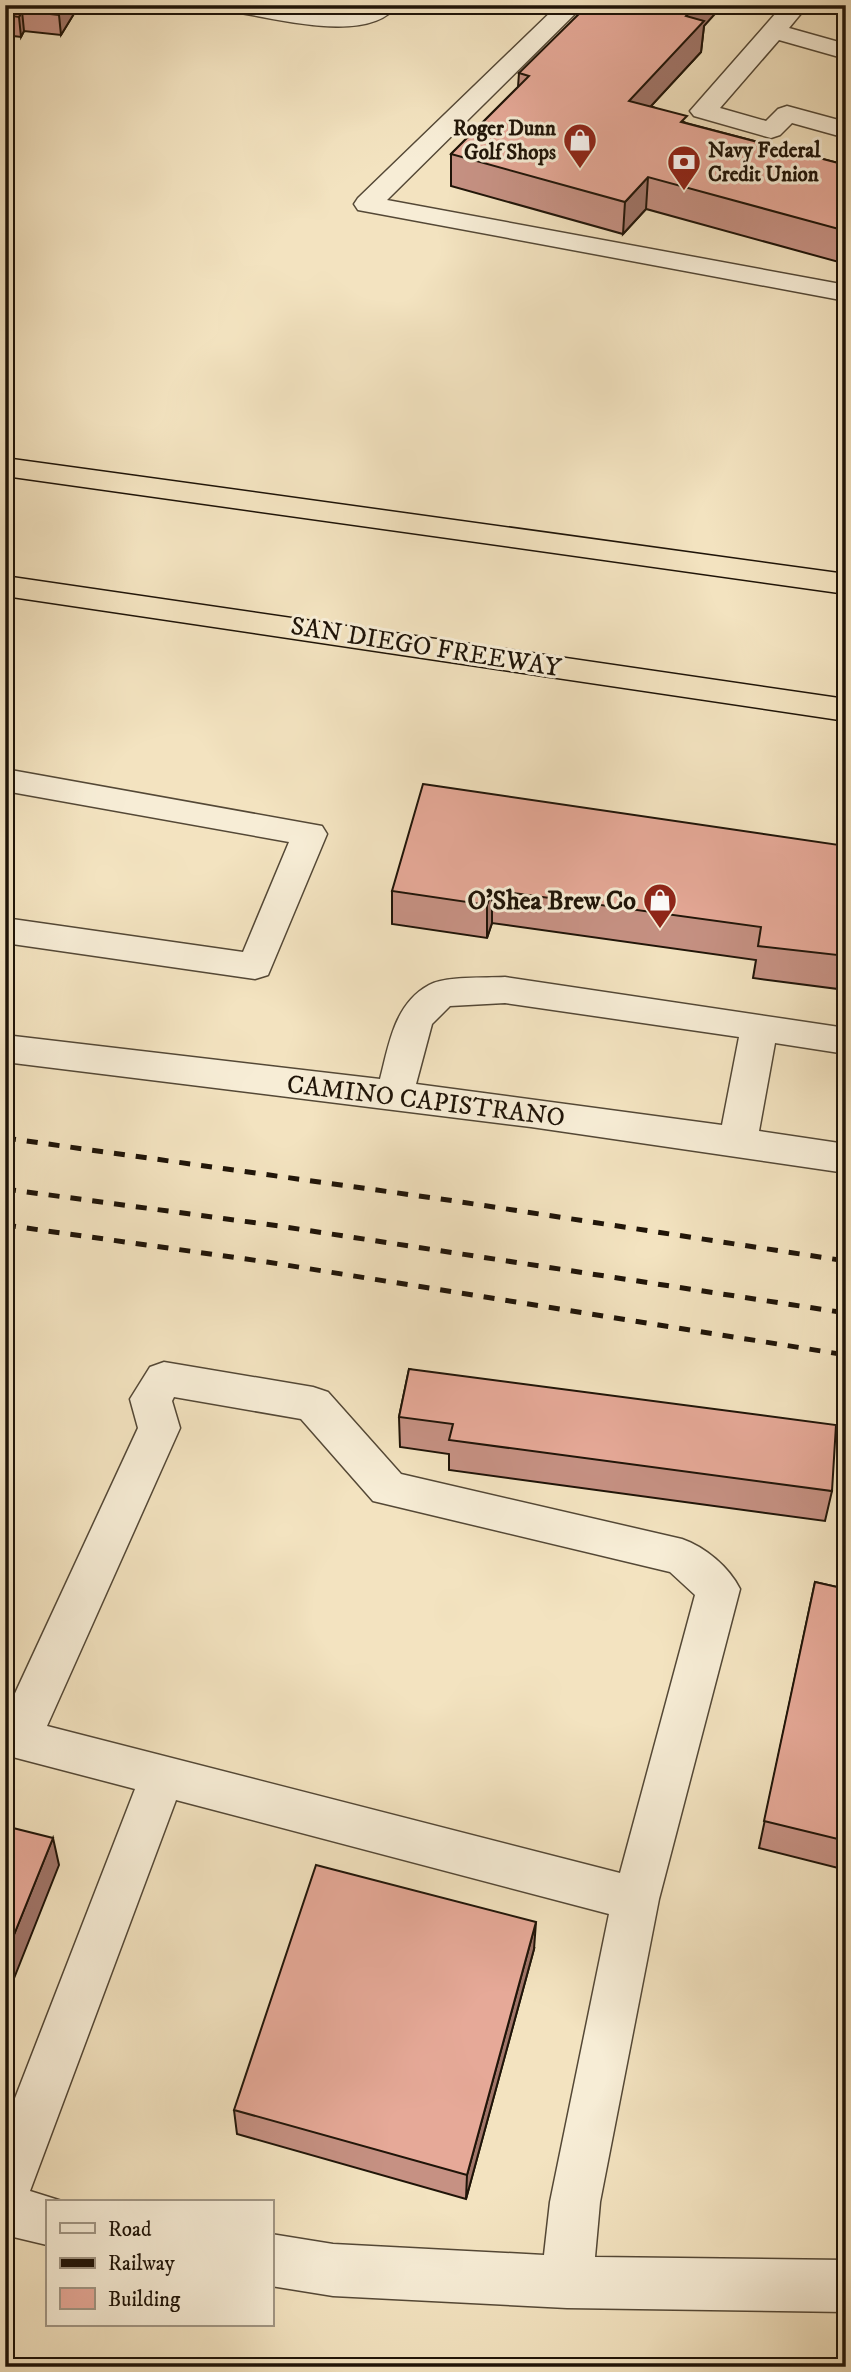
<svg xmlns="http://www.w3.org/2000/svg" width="851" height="2372" font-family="'IM FELL DW Pica',serif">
<rect width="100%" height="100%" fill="#f3e3c0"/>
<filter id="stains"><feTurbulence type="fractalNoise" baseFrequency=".00286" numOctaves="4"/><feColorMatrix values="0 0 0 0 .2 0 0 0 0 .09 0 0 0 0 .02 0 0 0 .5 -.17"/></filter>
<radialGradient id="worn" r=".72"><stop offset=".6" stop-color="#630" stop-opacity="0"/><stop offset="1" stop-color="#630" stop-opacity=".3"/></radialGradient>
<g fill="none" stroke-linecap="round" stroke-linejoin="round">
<g stroke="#544836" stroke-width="3">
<g id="minor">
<path d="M 223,5 L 287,5 L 344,13 L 369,5 L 397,5 C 370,45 275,18 235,12 L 226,10 Z"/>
<polygon points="558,5 584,5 387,200 846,285 846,301 358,210 354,204 358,198"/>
<polygon points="783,5 808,5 789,28 846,44 846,59 779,40 720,108 766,121 778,109 787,106 846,122 846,138 792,123 780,135 771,138 694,116 690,111"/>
<polygon points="5,769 322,826 327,834 268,975 255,979 5,943 5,918 243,952 289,842 5,791"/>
<path d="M 505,977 L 846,1028 L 846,1054 L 775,1043 L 759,1131 L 846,1144 L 846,1173 L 531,1127 L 5,1062 L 5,1035 L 380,1079 C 389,1045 394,1004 429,985 C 445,976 485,978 505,977 ZM 505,1003 L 739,1037 L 722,1125 L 416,1084 L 432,1024 L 450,1006 Z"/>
<path d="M 164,1362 L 313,1387 L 328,1392 L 401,1474 L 682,1539 C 705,1547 729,1567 740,1589 L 659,1899 L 600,2202 L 595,2257 L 846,2260 L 846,2312 L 567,2308 L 333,2296 L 271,2286 L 271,2234 L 333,2244 L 544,2255 L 550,2202 L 609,1914 L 176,1800 L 30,2191 L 65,2202 L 47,2202 L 47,2245 L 5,2235 L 5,2124 L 135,1789 L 5,1755 L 5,1715 L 138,1428 L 130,1399 L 150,1367 ZM 174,1397 L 301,1419 L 373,1501 L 670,1572 L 695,1595 L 620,1873 L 47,1726 L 180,1428 L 172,1401 Z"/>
</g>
</g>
<g stroke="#1f1408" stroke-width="3">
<g id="highway">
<polygon points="5,458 846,574 846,594 5,476"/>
<polygon points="5,576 846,699 846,721 5,596"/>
</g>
</g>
<use href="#minor" fill="#f7edd6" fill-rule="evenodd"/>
<use href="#highway" fill="#f3e3c0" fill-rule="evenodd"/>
<g stroke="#1f1408" stroke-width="5" stroke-dasharray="11 11" stroke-linecap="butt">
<polyline points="5,1138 448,1200 846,1261"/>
<polyline points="5,1189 279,1226 846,1313"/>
<polyline points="5,1225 267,1262 846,1355"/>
</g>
</g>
<g fill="#c69183" stroke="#1f1408" stroke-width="2">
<polygon points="5,5 75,5 75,12 61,35 24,31 21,37 5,35"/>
<polygon points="704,26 701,52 651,106 686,123 846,165 846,264 646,209 623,234 451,186 451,154 518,87 519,73"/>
<polygon points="846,846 846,990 753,978 756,960 492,923 487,938 392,924 392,891"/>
<polygon points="409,1369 832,1491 825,1521 449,1470 449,1454 400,1447 399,1417"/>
<polygon points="815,1582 846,1589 846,1870 759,1848"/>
<polygon points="534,1949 466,2199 237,2134 234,2110"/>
</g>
<g fill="#a1766a" stroke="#1f1408" stroke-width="2">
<polygon points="65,5 75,5 75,12 61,35 59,15"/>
<polygon points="696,5 723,5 704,26 701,52 627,132 629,101 686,16"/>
<polygon points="22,11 24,31 21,37 19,17"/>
<polygon points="648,177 646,209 623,234 625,202"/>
<polygon points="492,890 492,923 487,938 487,905"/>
<polygon points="53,1838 59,1865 5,2001 5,1957"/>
<polygon points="536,1922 534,1949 466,2199 467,2175"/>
</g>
<g fill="#e6a998" stroke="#1f1408" stroke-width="2">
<polygon points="5,5 65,5 59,15 22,11 19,17 5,15"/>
<polygon points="588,5 696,5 686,16 704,21 629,101 687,116 681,122 846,165 846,231 648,177 625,202 451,154 529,76 519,73"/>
<polygon points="423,784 846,846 846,956 758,946 761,927 492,890 487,905 392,891"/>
<polygon points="409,1369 836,1425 832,1491 449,1440 453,1424 399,1417"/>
<polygon points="815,1582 846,1589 846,1841 764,1821"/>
<polygon points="5,1826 53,1838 5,1957"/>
<polygon points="316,1865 536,1922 467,2175 234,2110"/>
</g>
<defs>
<g id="shop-pin" transform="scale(1.75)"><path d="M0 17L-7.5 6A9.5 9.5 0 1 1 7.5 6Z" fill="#8f2418" stroke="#f7edd6"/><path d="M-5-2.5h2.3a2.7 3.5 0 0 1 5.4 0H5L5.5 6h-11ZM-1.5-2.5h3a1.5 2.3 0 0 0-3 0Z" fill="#fff"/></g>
<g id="bank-pin" transform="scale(1.75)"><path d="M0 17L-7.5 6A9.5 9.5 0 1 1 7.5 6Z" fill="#8f2418" stroke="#f7edd6"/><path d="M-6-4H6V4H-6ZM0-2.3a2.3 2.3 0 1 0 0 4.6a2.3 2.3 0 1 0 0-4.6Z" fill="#fff"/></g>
</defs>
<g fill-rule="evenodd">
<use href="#shop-pin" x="580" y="140"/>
<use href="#bank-pin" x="684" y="162"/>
<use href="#shop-pin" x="660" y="900"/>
</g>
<g text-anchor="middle" stroke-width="6" stroke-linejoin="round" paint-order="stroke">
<g font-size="21" font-weight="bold" fill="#1f1408" stroke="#f7edd6" text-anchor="end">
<text x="556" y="135">Roger Dunn<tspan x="556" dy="24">Golf Shops</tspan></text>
<text x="708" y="157" text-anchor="start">Navy Federal<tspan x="708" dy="24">Credit Union</tspan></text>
</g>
<g font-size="26" fill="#1f1408" stroke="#f7edd6">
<text transform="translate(426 646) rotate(9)" y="9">SAN DIEGO FREEWAY</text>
<text transform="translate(426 1100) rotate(7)" y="9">CAMINO CAPISTRANO</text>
</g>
<g font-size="26" font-weight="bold" fill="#1f1408" stroke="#f7edd6" text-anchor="end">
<text x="636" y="909">O'Shea Brew Co</text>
</g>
</g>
<rect width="851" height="2372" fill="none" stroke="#f3e3c0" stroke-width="28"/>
<rect x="7" y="7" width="837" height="2358" fill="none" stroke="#1f1408" stroke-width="3.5"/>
<rect x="14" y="14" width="823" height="2344" fill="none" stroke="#1f1408" stroke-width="2"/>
<rect x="46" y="2200" width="228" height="126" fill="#f7edd6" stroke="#a19684" stroke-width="2"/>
<rect x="60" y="2223" width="35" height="10" fill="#f7edd6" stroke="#a19684" stroke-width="2"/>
<text x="108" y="2236" font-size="21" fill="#1f1408">Road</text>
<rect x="60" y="2258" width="35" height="10" fill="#1f1408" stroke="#a19684" stroke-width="2"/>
<text x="108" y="2270" font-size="21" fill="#1f1408">Railway</text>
<rect x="60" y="2288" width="35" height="21" fill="#e6a998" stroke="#a19684" stroke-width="2"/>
<text x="108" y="2306" font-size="21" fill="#1f1408">Building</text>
<rect width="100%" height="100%" filter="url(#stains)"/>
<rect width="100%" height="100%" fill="url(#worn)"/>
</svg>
